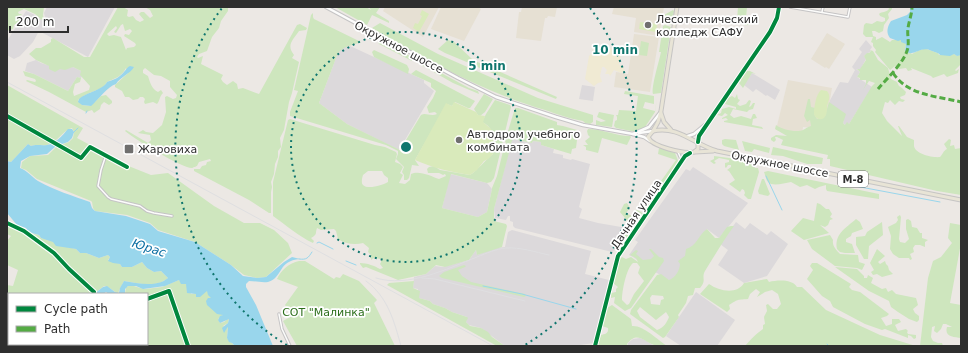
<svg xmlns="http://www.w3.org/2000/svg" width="968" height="353" font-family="'DejaVu Sans',sans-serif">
<rect width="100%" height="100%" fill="#ece8e4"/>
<g fill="#dcd9db">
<polygon points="47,7 115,7 88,57 39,31 33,42 20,56 14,59 7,55 7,41 26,11 35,15 44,22 46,20 44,13"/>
<polygon points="866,40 872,47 870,50 871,51 864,56 866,59 860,70 856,69 860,72 857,77 872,87 849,124 845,125 843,123 844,119 829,102 840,82 848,83 855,70 852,67 862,52 859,49"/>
<polygon points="348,45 424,80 424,83 434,91 399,150 347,124 319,103 338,53 341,49"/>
<polygon points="36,60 41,63 60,69 73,67 81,71 82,76 81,78 77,77 68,91 34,74 25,71 27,63"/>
<polygon points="752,73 780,90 775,100 767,95 766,96 756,89 753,92 744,85"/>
<polygon points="582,85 595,87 593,101 579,99"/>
<polygon points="512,139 532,143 533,141 541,142 541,145 554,149 553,153 563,155 563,158 571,160 572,159 590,164 579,207 582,209 579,218 598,223 627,228 617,249 612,252 515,228 513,226 513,222 510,221 510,216 508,216 506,220 495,218 494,209"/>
<polygon points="693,167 748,203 719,238 707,229 680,265 681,269 672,282 657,273 654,272 633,257 629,255 638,242 635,240 686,169 690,171"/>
<polygon points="450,174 487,183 492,189 487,212 478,217 442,208"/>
<polygon points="736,222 745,229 750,223 767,235 771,231 788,244 767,276 744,283 718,265 728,250 720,244"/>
<polygon points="512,230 591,251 585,274 609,280 594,343 573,346 505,346 481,328 469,325 466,322 467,317 452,312 445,308 433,304 430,301 419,298 418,289 413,288 414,277 426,274 435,266 443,267 469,260 476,250 477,255 494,248 505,247 508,232"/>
<polygon points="696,292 735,320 717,346 681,346 666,336"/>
<polygon points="640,338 645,340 654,346 628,346 628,343 633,339"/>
</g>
<g fill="#e6e0d3">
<polygon points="385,7 439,7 423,37 383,11"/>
<polygon points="441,7 477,7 481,9 464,41 431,29"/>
<polygon points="522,7 557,7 555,17 548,16 547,18 545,18 541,41 516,38 519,12 521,12"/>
<polygon points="614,7 664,7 659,36 634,32 636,18 612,14"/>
<polygon points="827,33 845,44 829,69 826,67 825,68 811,59"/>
<polygon points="634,34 659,37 650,92 614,87 616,72 628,74"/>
<polygon points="788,80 832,88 826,124 813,128 803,127 802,134 776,130"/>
</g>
<g fill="#cee6be" fill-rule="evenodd">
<polygon points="7,7 44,7 43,15 44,20 43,21 35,14 24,9 18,12 19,14 22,14 20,16 21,18 18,23 14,25 13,29 7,31"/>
<path d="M 118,7 L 123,7 L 128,10 L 127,16 L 129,17 L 133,16 L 136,20 L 140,22 L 144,20 L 139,14 L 141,12 L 144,12 L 150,18 L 153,16 L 150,10 L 145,7 L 228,7 L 228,11 L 221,21 L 219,28 L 212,37 L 207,51 L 199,54 L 197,57 L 198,58 L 203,56 L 201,64 L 223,75 L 221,79 L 223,82 L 227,85 L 233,81 L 237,84 L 238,89 L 243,88 L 259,94 L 297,25 L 300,24 L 307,28 L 306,30 L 299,31 C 293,40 286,45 294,55 L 292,58 L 299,62 L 292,93 L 289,102 L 284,130 L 280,138 L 281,147 L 278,151 L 278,157 L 275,164 L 274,174 L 271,182 L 272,187 L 271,192 L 271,213 L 269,213 L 249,200 L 194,171 L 194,169 L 200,169 L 202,166 L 206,165 L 207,162 L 211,161 L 210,159 L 199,162 L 197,166 C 197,166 192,168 192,168 C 181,168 135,139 125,131 L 126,130 L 148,143 L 151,140 L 150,135 L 138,133 L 143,130 L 146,132 L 153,133 L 162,125 L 166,112 L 165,97 L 167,96 L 173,99 L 176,98 L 177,95 L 170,87 L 170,81 L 161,76 L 154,75 L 145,68 L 143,70 L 143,73 L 148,76 C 150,83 152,89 158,92 L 161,90 L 163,93 C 159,97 160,101 157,104 L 153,102 L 145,104 L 144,102 L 145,99 L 143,97 L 140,97 L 138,99 L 133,100 L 129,97 L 125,97 L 122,91 L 115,87 L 115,85 L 128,73 L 126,68 C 122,76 116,78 109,81 C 106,82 106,85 103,87 C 94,92 86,93 78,100 L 82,105 L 90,106 L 101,96 L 106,95 L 112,101 L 112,103 L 109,105 L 104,102 L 101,105 L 100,109 L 94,113 L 92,110 L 86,112 L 49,92 L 26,81 L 27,80 L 35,82 L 36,81 L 35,79 L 25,76 L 23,71 L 34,74 L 68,91 L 77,77 L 81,78 L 80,82 L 75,84 L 73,92 L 74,96 L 89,90 L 90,86 L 80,75 L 81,71 L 73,67 L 65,70 L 60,69 L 55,72 L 49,69 L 49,66 L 36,60 L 29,54 L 36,48 L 41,48 L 51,42 L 51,39 L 53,38 L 84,57 L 90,57 ZM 123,24 L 125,31 L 130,29 L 132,31 L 129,35 L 125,34 L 124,36 L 135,43 L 136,45 L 134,47 L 127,48 L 126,50 L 121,37 L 114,35 L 109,36 L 107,34 L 116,26 L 117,28 L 114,32 L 116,33 L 121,25 Z"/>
<polygon points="335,7 366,7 371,10 369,7 380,7 376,13 389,21 389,23 372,15 367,25"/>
<path d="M 738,7 L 747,7 L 746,18 L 743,22 L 744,23 L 749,23 L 750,24 C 745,27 741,24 737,20 Z"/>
<path d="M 881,7 L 892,7 L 892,9 L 888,14 L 889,18 L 884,25 L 883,31 L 879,33 L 875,31 L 872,31 L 873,36 L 876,37 L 876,40 L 882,37 L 890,42 L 892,40 L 901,40 L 906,44 L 905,50 L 912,54 C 926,46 925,49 938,53 L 939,55 L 947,55 L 954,54 L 957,56 L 961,54 L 961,64 L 955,70 L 956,71 L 959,69 L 958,73 L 947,77 L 944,74 L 933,78 L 931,76 L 911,68 L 912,70 L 908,71 L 906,68 L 899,69 L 895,66 L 890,70 L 875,52 L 876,50 L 873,46 L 873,43 L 871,42 L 873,37 L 866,37 L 863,34 L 864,25 L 866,23 L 872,24 L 877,21 L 882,22 L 885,21 L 885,18 L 880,16 L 879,14 C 882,11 886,13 889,9 L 888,7 Z"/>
<polygon points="673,10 674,11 672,24 670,25 664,24 663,22 664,15"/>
<path d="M 313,13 L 313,17 L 314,19 L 361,42 C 352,46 345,45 338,53 L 319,103 L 347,124 L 400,150 L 421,115 C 426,112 430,117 437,114 L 435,112 L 429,113 L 427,107 L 433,98 L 436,91 L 431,87 L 431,83 L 411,74 L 416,70 L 475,101 L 470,108 L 468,108 L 455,102 L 452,106 L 447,104 L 415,160 L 419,166 L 412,165 L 409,178 L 407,180 L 404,180 L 404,175 L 402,172 L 404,167 L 396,159 L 398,154 L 398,151 L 386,145 L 290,116 L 290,112 L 298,91 L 294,90 L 311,15 Z"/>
<path d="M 380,23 L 438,54 L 538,98 L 593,115 L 593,122 L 590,124 L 585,123 L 583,121 C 570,119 557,114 545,110 C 483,92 428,61 372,28 Z"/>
<path d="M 665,25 L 671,27 L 661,93 L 653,94 C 651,87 659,62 661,52 L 659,52 L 663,26 Z"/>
<polygon points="448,40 454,42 472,59 469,63 445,53 438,49"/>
<polygon points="380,41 412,57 412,61 379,44 378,42"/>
<polygon points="641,41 649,43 647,56 639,55"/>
<polygon points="374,50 407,65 409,69 408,74 374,57 372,52"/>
<path d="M 870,50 L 873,51 L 878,60 L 888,68 L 891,79 L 897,82 L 899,86 L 902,88 L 906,92 L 905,95 L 900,97 L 901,99 L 905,100 L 903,102 L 899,101 L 895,105 L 890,100 L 888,103 L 885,102 L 882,113 L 887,121 L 902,136 L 898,126 L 899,126 L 907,137 L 914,140 C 914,142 914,144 914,146 C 915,154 933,158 940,157 C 943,154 943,151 947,149 L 944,144 L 949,139 L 951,140 L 950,146 L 954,145 L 955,149 L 961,148 L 961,195 L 937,191 L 830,166 L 830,159 L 827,159 L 828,155 L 781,145 L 783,140 L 777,137 L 775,137 L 776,140 L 774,142 L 771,140 L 771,138 L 776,135 L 787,136 L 775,129 L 776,125 C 781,129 796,133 803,130 C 807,128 807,127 811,126 L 810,120 L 807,122 L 804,116 L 808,99 L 810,99 L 811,107 L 815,108 L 814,114 L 817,119 L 825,116 L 829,102 L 846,114 L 843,123 L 845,125 L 847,122 L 849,124 L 872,86 L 875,83 L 869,81 L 863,90 L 866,84 L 866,80 L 860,80 L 860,78 L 857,77 L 860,72 L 857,69 L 860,69 L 866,60 L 864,56 L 867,53 L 869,53 L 871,51 Z"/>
<polygon points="473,60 557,97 556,99 470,64"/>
<polygon points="419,61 469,88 478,91 479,94 453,83 418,63"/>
<polygon points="746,71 750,71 756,74 752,73 743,88 739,83 741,81 740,78"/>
<path d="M 7,85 L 83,128 L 77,138 L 131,167 L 151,175 L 168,173 L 214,206 L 244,223 L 260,223 L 274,230 L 288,243 L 292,253 L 266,277 L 257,278 L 244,275 L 231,265 L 195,242 L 158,230 L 150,223 L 127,215 L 95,211 L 93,208 L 92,202 L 91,201 L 37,179 L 26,170 L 21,168 L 22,162 L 30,156 L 48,155 L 57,146 L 69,142 L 73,138 L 74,132 L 72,128 C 63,130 57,143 47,145 C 41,146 37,144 31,146 L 28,144 L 11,162 L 7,161 Z"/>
<polygon points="625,91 654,96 654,104 645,102 643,108 655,111 657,98 655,112 641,133 616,128 614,126 615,121 617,120 617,117 616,115 618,115 619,110 636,111 638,96 624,94"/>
<polygon points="484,94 493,99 485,112 480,116 478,115 474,109"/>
<polygon points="737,94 738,99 740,100 737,104 740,106 746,104 749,100 751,101 749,107 751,106 753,103 755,103 753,109 749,110 747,112 733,109 730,115 734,118 741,116 751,119 753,114 755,114 757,118 753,119 752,125 762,127 763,129 724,122 724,121 728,120 726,118 722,119 722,118 728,115 725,113 722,116 717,115 721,113 722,109 729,107 736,109 736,107 725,104 728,98 732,96 735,98"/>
<path d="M 495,100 L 510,105 L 511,107 L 494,178 L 491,182 L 487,183 L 451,174 L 442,208 L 478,217 L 487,212 L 492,189 L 492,188 L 497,176 L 504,147 L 509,147 L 510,149 L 494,209 L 494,221 L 506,224 L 507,226 L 502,247 L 477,255 L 476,250 L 469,260 L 445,267 L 436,265 L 426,274 L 398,280 L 366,267 L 363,268 L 360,264 L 360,263 C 367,263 375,266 380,269 L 383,268 L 380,264 L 381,262 L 381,259 L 374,258 L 371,260 L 371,255 L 368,252 L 369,248 L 363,243 C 355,245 345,244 338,239 L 336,231 L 334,229 L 321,230 L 317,228 C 315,233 318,234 311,238 L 314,241 L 313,243 C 298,236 286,225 273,216 L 273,182 L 288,120 L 290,119 L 375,145 L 385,147 L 396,152 L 397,154 L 395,162 L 400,164 L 403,167 L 400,173 L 403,175 L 399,183 L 405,184 L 410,180 L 411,174 C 419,170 431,176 439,179 L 446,176 L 445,174 L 443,175 L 439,173 L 428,173 L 427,169 L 429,167 L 434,166 L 440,170 L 470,175 C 479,169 484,161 493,154 C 492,141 497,129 482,122 L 486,114 ZM 368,171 L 382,171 L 384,175 L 388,178 L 388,182 C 383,185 368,190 363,185 C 361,183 362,178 363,175 Z"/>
<polygon points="515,108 518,108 557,122 557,125 563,126 577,130 578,132 576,148 572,149 571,154 541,145 541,142 533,141 532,143 513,139 510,145 506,144 505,141"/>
<polygon points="599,112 614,115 612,127 596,125 596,120 601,122 606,121 597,117"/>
<path d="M 588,129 C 602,129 616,136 630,136 L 631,137 L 627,145 L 602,138 L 598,153 L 586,150 L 586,147 L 583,145 L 588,145 L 585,141 L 590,137 L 588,135 L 587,131 Z"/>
<polygon points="725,139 736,140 739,150 724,146 722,144 722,140"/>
<polygon points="742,141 770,148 769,153 754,149 752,152 745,151"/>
<polygon points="773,147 823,158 822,164 807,164 783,156 771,155"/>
<polygon points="659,148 675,153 679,163 651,203 649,207 643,211 641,209 676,160 658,154"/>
<polygon points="714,156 744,160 745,161 745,167 747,163 750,162 752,163 755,168 758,168 759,172 751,199 748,199 744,195 745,193 744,190 742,189 740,192 729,184 735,180 729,171 727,170 731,167 731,165 728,165 726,168 725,167 725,163 729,162 729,160 719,158 714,161 716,163 714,164 710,161 714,159"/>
<path d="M 768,171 L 879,194 L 879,199 L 827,191 L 826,189 L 826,185 L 819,187 L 815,189 L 807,185 L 800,187 L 791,182 C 784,183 773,187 768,182 C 766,180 765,174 764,172 Z"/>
<polygon points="762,179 764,179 770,194 768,196 759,194 758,191"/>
<polygon points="627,203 630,208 626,213 632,216 635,211 637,210 641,212 643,215 634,229 626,238 624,236 629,231 630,224 620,212 624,204"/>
<polygon points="817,203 820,204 826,209 829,209 832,214 830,217 833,219 830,220 828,225 825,227 820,225 829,233 804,240 791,231 803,218 814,221"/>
<polygon points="900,215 901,217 899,239 900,242 905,243 909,239 906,229 906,220 908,219 911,221 912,227 917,228 920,233 922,233 922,238 928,240 925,242 925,247 920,245 915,245 913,248 914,252 910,254 912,259 910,260 909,258 899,258 893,254 890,249 891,236 888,227 896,223 898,220 897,217"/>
<path d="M 856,219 L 860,222 L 863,229 L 852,233 L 851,236 L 846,239 L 846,242 L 852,244 L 855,253 L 845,253 L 840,252 L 837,249 C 834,234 846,228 856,219 Z"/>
<polygon points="882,222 883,235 869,246 868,259 864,259 856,245 856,237 865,236 867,232"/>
<path d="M 950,223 L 961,225 L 961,243 L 950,303 L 961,305 L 961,338 C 954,337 944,337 947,327 L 952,327 L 946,324 L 943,324 L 941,329 L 937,333 L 934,331 L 935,326 L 932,327 L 931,337 L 933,341 L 938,343 L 942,343 L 943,346 L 920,346 L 928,278 L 933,261 L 941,257 L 952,243 L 948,238 Z"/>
<path d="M 7,225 L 16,229 L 19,225 L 34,234 L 39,235 L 41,238 L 47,239 L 67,247 L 76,249 L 80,253 L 86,253 L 99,258 L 108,255 L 110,257 L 108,260 L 120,264 L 122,267 L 132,267 L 142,262 L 147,268 L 154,272 L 161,271 L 168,278 C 155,289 139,283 124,281 L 118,293 C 113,292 111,287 104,286 L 94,294 L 9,294 L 9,344 L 147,344 L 147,294 L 125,294 L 126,287 L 131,285 L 140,288 L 146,289 L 162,287 L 179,280 L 183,284 L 186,284 L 191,294 L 204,293 L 207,290 L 223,315 L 218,319 L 220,323 L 224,322 L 229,318 L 228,323 L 223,326 L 227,327 L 228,326 L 227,338 L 235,346 L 7,346 L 7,285 L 13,286 L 18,270 L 7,265 L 7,241 L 11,236 L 7,234 Z"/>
<path d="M 731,226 L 734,226 C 723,241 715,255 705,271 C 701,278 707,280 700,288 L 695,288 L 693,295 L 688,296 L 686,303 L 678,315 L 679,317 L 665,337 L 663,338 L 630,314 L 631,310 L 657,275 L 661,274 L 669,280 C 675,278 680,270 680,264 L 678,261 L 685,256 L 686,249 C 697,246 698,235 707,229 L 715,238 L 719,238 L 727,227 ZM 652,295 L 663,296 L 664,299 L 661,300 L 660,305 L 651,304 L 650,298 ZM 640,307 L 656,320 L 666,312 L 669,317 C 667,322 664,328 657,330 L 640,317 L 637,311 Z"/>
<path d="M 830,235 L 833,240 C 832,246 836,250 840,254 L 858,255 L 859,262 L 865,264 L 862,270 L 857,268 L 835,266 L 812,249 L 807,240 Z"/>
<path d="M 649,249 L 651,249 L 659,257 L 663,258 L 664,261 L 631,308 L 625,311 L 614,303 L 615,297 L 611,298 L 611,293 L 616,292 L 616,289 L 618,287 L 613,283 L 620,259 L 622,257 L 626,259 L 631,257 L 638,262 L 636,258 L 630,255 L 636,250 L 638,251 L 636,254 L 643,260 L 651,259 L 654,256 ZM 633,263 L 637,263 L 640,267 L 638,273 L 644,281 L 634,294 L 629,304 L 627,305 L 622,300 C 622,291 626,269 633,263 Z"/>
<polygon points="877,249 885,256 878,262 880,264 885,261 886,264 888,266 889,270 893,274 882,277 877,274 873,275 871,272 874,270 870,263"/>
<path d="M 299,261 L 305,261 L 334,279 L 336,277 L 340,278 L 343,274 L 359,281 L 377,300 L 374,303 L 395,346 L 297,346 L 283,321 L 292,316 L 285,305 L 298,287 L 277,279 C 281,270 289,263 299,261 Z"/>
<polygon points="812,263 817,263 851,284 849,287 852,290 860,292 889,314 887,316 881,318 886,326 892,324 892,319 899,319 901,322 895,325 898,331 906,329 908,331 907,332 908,334 916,335 916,338 914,339 911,336 908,335 908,338 885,329 882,330 865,324 833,307 830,301 822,296 807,279 813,270 810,266"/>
<polygon points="464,265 466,266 465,267 458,270 462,276 471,282 525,294 526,296 524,297 442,278 439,276 444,272"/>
<polygon points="835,267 857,269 864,276 864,278 867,278 868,275 873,278 871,283 882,289 886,288 888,292 892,290 896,294 916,298 918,305 913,309 915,313 919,316 919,320 917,322 909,319 898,312 891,307 889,301 869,291"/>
<path d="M 767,279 L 769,282 C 778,280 792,279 797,287 L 802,287 L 826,310 L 880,335 L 916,346 L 745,346 C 750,340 757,333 763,329 L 763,325 L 765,324 C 764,315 763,319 767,311 L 766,305 L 768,304 L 773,309 L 777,309 L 781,304 L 778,294 L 772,290 L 765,292 L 757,297 L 760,292 L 756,289 L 750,294 L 748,299 C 735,300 739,299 729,305 L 730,309 L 727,312 L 700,294 L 709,284 C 719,291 737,295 744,283 Z"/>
<polygon points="414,281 413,288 420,291 419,298 430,301 433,304 445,308 452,312 467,317 468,318 466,322 470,326 481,328 488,332 492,337 505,346 497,346 387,285 389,283"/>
<path d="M 612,305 L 631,319 L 632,326 C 643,325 658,340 667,346 C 663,346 657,347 654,345 C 643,341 637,331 627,344 L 628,346 L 597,346 L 601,335 C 604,334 609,334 608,328 L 602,326 L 607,308 Z"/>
</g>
<path fill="#f0ead3" d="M 595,44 L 598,46 L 603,46 L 606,49 C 613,48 613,47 618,53 L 621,53 L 619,65 L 623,66 L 625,71 L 621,73 L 614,70 L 610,76 L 609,74 L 605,74 L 607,70 L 604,67 L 602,67 L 600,76 L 602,82 L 598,83 L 594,86 L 585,79 L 589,56 L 592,53 L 594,45 Z"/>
<g fill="#d9eabb">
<polygon points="422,10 429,14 419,32 413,28 415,23 418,24 422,16 420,15"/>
<polygon points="640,22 657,24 656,32 639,29"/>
<path d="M 821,90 L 827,91 C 831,96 829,100 827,106 C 827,110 827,115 824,118 C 820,121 815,118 814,114 C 814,107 816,94 821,90 Z"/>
<path d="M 454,102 L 476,112 L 478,115 L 485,116 L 483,122 L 491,129 L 493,135 L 493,154 L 488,159 L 484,161 L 477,170 L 470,175 C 451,172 433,168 415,160 L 446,103 L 452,106 Z"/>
</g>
<g fill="#99d6ec">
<path d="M 910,7 L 961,7 L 961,55 L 957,56 L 954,54 L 950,56 L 940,55 C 938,52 936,53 932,51 C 919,45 915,58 905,51 L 906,44 L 901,42 L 901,40 L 898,41 L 890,38 C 886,33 887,27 891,21 L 907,15 L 910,12 Z"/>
<path d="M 130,66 L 134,67 C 130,74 120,77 116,84 C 108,86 98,100 91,106 L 82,105 L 78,102 L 79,99 C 87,92 103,90 107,82 C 112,80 117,79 121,75 C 125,72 126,68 130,66 Z"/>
<path d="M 68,129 L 72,129 L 74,132 L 72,138 L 68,142 L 56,146 L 47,154 L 30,156 L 21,161 L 20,168 C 28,171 32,177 38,181 C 54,190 73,196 90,202 L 92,208 L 95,211 L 126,216 L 150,224 L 158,231 L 195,242 L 231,265 L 243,276 L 257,278 L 266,277 L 284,262 L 292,257 L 300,259 C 277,261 284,277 268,282 C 262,283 255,281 249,281 L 246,284 L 246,287 L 256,305 L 273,346 L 235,346 L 232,343 L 229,342 L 227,338 L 228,327 L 227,328 L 224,333 L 222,328 L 228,323 L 229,319 L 220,323 L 218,320 L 220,316 L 223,315 L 217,314 L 207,305 L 206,301 L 208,298 L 211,298 L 208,295 L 207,291 L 200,297 L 196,297 L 196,294 L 187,293 L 186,284 L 181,284 L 179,280 L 165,286 L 143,289 L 136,286 L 128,286 L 125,289 L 125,294 L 109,294 L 106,292 L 103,294 L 94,294 L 103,287 L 107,286 L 115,292 L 119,293 L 120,288 L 124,281 C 138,283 156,288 168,278 L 161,271 L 154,272 L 147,268 L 142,262 L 132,267 L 122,267 L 120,264 L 113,263 L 108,261 L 110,257 L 108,255 L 99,258 L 86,253 L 80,253 L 76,249 L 56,246 L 53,242 L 41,238 L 39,235 L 28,232 L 26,228 L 17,225 L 7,213 L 7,161 L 11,162 L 28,144 L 31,146 C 37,144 41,146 47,145 C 55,144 63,135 68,129 Z"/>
</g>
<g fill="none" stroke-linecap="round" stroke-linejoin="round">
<g stroke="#99d6ec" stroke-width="1">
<polyline points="86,113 87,111"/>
<polyline points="73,133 78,128"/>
<polyline points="766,176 782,210"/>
<polyline points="855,186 940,202"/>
<polyline points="317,243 319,242 333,249"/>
<path d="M 299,259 C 307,260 308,258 312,252"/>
<polyline points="346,261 356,265"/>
<polyline points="483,286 522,294 576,309"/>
<polyline points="827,344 829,346"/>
</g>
<g stroke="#c5c4c5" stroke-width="3.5">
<g id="street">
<polyline points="790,7 848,17 850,7"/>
<polyline points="822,12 823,7"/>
<polyline points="7,116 81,158 90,147 127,167"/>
<polyline points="678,152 681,159 681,162"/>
<polyline points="106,155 101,170 98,186 108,197 111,199 140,206 147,211 154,213 172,216"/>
<polyline points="7,223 24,231 54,253 69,269 94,292"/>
<polyline points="147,299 169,291 188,346"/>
<polyline points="279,314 282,329 290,346"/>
<polyline points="136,344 136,346"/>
<polyline points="595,346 618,256 685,156 689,154"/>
</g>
</g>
<g stroke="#c5c4c5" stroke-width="4.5">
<g id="secondary">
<polyline points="326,7 458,78 496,97 556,117 583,125 633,134 644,137 650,141"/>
<polyline points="639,133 653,131"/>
<polyline points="633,134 649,127 660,113"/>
<polyline points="688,136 694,134 705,125"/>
<polyline points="698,142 699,136 770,32 777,18 779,7"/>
</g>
</g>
<g stroke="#c6c5c4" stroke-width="5">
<g id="primary">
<polyline points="661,113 664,122 671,130"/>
<polyline points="653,131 658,122 661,111 677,7"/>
<path d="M 698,142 L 698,149 L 694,152 C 684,154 652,147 648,137 L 653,131 C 678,125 695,145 717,151 L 961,200"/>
<polyline points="695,152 713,151"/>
</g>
</g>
<use href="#street" stroke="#fcfcfb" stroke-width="1.5"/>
<use href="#secondary" stroke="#fcfcfb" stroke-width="2.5"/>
<use href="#primary" stroke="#e8e4d6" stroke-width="3"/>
<g stroke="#dfdfe1" stroke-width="1">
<polyline points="7,82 493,346"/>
<path d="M 376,278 C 408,288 447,269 477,257 C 487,253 496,249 506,248 C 520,247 535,252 549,255"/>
<polyline points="422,278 435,279 525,301"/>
<path d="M 366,281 C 388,297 394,321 401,346"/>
</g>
<g stroke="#54ab44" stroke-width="3" stroke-dasharray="6 3" stroke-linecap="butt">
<path d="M 893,73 C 908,96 938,96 961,102"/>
<path d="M 878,89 C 887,78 906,61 908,47 C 909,41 907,34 908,28 C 909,21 912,14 912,7"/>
</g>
<g stroke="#fff" stroke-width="6">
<g id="cycleway">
<polyline points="7,116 81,158 90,147 127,167"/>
<polyline points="698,142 699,136 770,32 777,18 779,7"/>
<polyline points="7,223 24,231 54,253 69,269 94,292"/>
<polyline points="147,299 169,291 188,346"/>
<polyline points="595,346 618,256 685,156 690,153"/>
</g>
</g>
<use href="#cycleway" stroke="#00873e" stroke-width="4"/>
</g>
<g fill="none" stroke="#0f766e" stroke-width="2" stroke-dasharray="2 4">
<circle cx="406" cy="147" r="115"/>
<path d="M287 345A231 231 0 0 1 222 8M590 8A231 231 0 0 1 525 345"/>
</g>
<g fill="#706f6e" stroke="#fff" stroke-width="1.5">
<circle cx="648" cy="25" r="4"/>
<circle cx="459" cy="140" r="4"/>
<rect x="124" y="144" width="10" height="10" rx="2"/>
</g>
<g text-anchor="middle" stroke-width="3.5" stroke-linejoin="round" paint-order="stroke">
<rect fill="#fff" stroke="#6d6d6d" stroke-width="1" x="838" y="171" width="30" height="16" rx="3"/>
<g font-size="10" font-weight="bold" fill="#2e2e2e">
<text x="853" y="183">М-8</text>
</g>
<g font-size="11" fill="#2e2e2e" stroke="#fff" text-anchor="start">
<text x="656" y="23">Лесотехнический<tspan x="656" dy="13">колледж САФУ</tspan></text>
<text x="467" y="138">Автодром учебного<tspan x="467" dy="13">комбината</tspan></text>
<text x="138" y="153">Жаровиха</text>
</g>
<g font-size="11" fill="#2e2e2e" stroke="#fff">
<text transform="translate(399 47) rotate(28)" y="4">Окружное шоссе</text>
<text transform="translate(780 164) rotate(11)" y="4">Окружное шоссе</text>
<text transform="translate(636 214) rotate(-56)" y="4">Дачная улица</text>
</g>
<g font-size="11" fill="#2c6e1b" stroke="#fff">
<text x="326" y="316">СОТ "Малинка"</text>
</g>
<g font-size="12" font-style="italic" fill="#0d6fa3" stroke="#fff">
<text transform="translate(149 248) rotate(18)" y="4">Юрас</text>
</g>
</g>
<circle cx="406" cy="147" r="6" fill="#0f766e" stroke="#fff" stroke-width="2"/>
<g font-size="12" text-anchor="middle" font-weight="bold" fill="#0f766e" stroke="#fff" stroke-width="3.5" stroke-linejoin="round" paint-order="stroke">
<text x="615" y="54">10 min</text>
<text x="487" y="70">5 min</text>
</g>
<rect width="968" height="353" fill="none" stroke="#2e2e2e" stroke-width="16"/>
<rect x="8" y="293" width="140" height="52" fill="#ffffff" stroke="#ababab"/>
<rect x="16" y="306" width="20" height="6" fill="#00873e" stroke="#ababab"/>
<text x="44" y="313" font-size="12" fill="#2e2e2e">Cycle path</text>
<rect x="16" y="326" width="20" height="6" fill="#54ab44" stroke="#ababab"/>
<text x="44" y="333" font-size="12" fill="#2e2e2e">Path</text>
<path d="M10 26v6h58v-6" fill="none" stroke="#2e2e2e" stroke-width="2"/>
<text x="16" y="26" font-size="12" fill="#2e2e2e" stroke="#ffffff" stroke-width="3" paint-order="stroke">200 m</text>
</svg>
